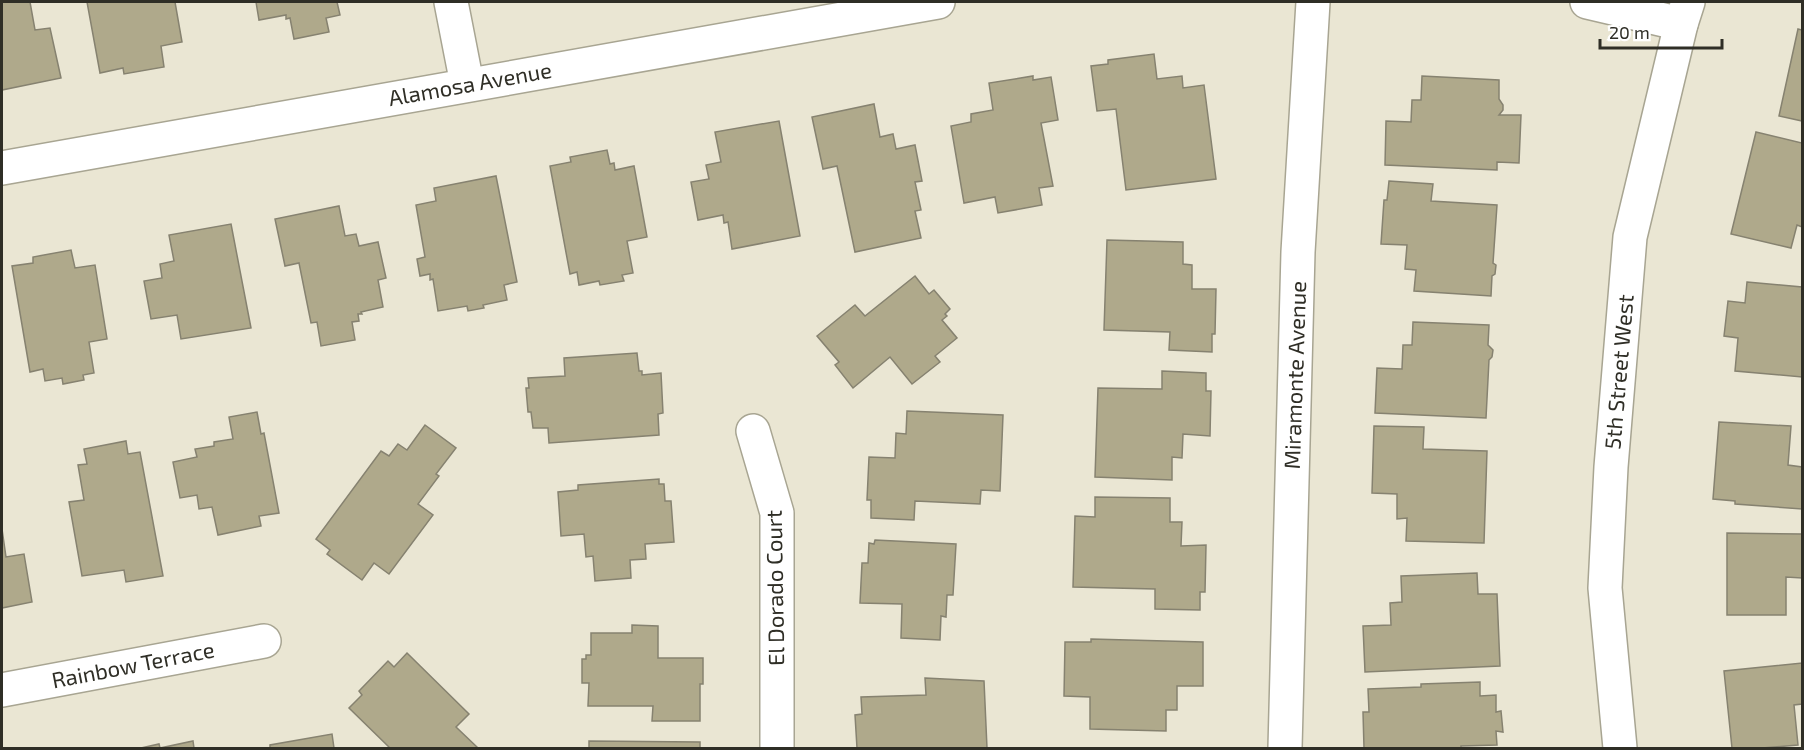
<svg xmlns="http://www.w3.org/2000/svg" width="1804" height="750" font-family="'Exo 2',sans-serif">
<rect width="100%" height="100%" fill="#eae6d3"/>
<g fill="#afa98b" stroke="#868270" stroke-width="1.5">
<polygon points="2,2 30,2 35,30 50,28 61,78 2,90"/>
<polygon points="87,2 175,2 182,42 161,46 164,67 124,74 123,68 100,73"/>
<polygon points="256,2 337,2 340,15 326,18 329,32 294,39 290,18 286,19 286,15 259,20"/>
<polygon points="1798,29 1802,30 1802,121 1779,116"/>
<polygon points="1154,54 1157,79 1182,76 1183,88 1204,85 1216,179 1126,190 1116,109 1097,111 1091,66 1108,64 1108,60"/>
<polygon points="1033,76 1033,80 1051,77 1058,120 1041,123 1053,186 1039,188 1042,205 998,213 995,197 964,203 951,126 971,122 971,114 993,110 989,83"/>
<polygon points="1422,76 1499,80 1499,99 1503,105 1503,110 1499,115 1521,115 1519,163 1497,162 1497,170 1385,165 1386,121 1411,122 1412,100 1421,100"/>
<polygon points="874,104 880,137 893,134 896,149 915,145 922,181 915,182 921,210 915,211 921,238 855,252 837,166 823,169 812,117"/>
<polygon points="779,121 800,236 732,249 728,222 724,223 723,215 698,220 691,182 709,179 706,165 721,162 715,132"/>
<polygon points="1756,132 1802,143 1802,227 1797,225 1791,248 1731,234"/>
<polygon points="607,150 610,164 614,163 615,170 634,166 647,237 627,241 633,273 622,275 624,281 600,285 599,281 579,285 577,272 570,274 550,166 571,162 570,157"/>
<polygon points="496,176 517,282 504,285 507,300 483,305 484,308 468,311 467,306 438,311 433,279 430,280 430,274 420,276 417,259 425,257 416,205 436,201 434,188"/>
<polygon points="1389,181 1433,184 1431,201 1497,205 1493,263 1496,265 1495,274 1492,276 1491,296 1414,291 1416,270 1405,269 1407,245 1381,244 1384,200 1387,200"/>
<polygon points="339,206 345,236 356,234 359,246 378,242 386,278 378,280 383,307 361,312 362,314 358,314 359,321 352,322 355,340 321,346 317,322 311,323 299,263 285,266 275,219"/>
<polygon points="231,224 251,328 181,339 177,315 151,319 144,281 162,278 160,264 174,261 169,235"/>
<polygon points="1107,240 1183,242 1183,264 1192,265 1192,289 1216,289 1215,334 1212,334 1212,352 1169,350 1170,332 1104,330"/>
<polygon points="71,250 75,268 95,265 107,339 89,342 94,373 83,375 84,380 63,384 62,378 45,381 43,369 30,372 12,266 33,263 33,257"/>
<polygon points="915,276 929,294 934,290 950,309 945,314 947,316 942,320 957,338 935,356 940,362 912,384 890,357 853,388 835,365 839,362 817,336 855,305 865,316"/>
<polygon points="1747,282 1802,287 1802,377 1735,371 1738,338 1724,336 1728,301 1745,303"/>
<polygon points="1413,322 1489,325 1488,345 1493,350 1492,357 1489,360 1486,418 1375,413 1377,368 1402,369 1403,345 1412,345"/>
<polygon points="637,353 639,371 642,371 642,375 661,373 663,413 658,414 659,435 549,443 548,428 533,428 531,412 528,412 526,388 529,388 528,378 565,376 564,358"/>
<polygon points="1162,371 1206,373 1206,391 1211,391 1210,436 1183,434 1182,458 1172,457 1172,480 1095,477 1098,388 1162,389"/>
<polygon points="907,411 1003,415 1000,491 981,490 980,504 915,501 914,520 871,518 871,500 867,500 869,457 895,458 896,433 906,434"/>
<polygon points="257,412 261,434 264,433 279,513 259,516 261,526 218,535 212,507 199,509 197,495 180,498 173,462 197,457 195,449 214,446 214,442 233,439 229,417"/>
<polygon points="1719,422 1791,426 1788,465 1802,467 1802,509 1735,504 1735,501 1713,499"/>
<polygon points="425,425 456,448 436,474 439,476 418,504 433,515 389,574 374,563 362,580 327,554 330,550 316,539 381,451 389,456 398,444 407,450"/>
<polygon points="1374,426 1424,427 1423,449 1487,451 1484,543 1406,541 1407,518 1397,519 1397,494 1372,493"/>
<polygon points="126,441 128,454 140,452 163,576 126,582 124,570 82,576 69,502 84,500 78,465 87,464 84,449"/>
<polygon points="659,479 659,484 664,484 665,501 671,501 674,542 645,544 646,559 630,560 631,578 595,581 593,556 586,557 584,534 561,536 558,492 578,490 578,485"/>
<polygon points="1095,497 1170,498 1170,522 1182,522 1181,546 1206,545 1205,592 1200,592 1200,610 1155,609 1155,589 1073,587 1075,516 1095,517"/>
<polygon points="2,529 6,557 24,554 32,602 2,608"/>
<polygon points="1727,533 1802,534 1802,578 1786,577 1786,615 1727,615"/>
<polygon points="875,540 956,544 953,595 947,595 946,617 941,616 940,640 901,638 902,604 860,603 862,563 868,563 869,543 874,544"/>
<polygon points="1477,573 1478,594 1497,594 1500,666 1365,672 1363,626 1391,625 1390,603 1402,602 1401,576"/>
<polygon points="632,625 658,626 658,658 703,658 703,684 700,684 700,721 652,721 653,706 588,706 589,683 582,683 582,659 586,659 586,655 591,655 591,633 632,633"/>
<polygon points="1091,639 1203,642 1203,686 1177,686 1177,710 1166,710 1166,731 1090,729 1090,697 1064,696 1065,642 1091,642"/>
<polygon points="407,653 469,714 456,727 478,748 390,748 349,708 362,695 359,691 388,661 394,667"/>
<polygon points="1802,663 1802,704 1794,705 1798,745 1762,748 1732,748 1724,671"/>
<polygon points="925,678 984,681 987,748 857,748 855,715 862,714 861,697 926,695"/>
<polygon points="1480,682 1480,696 1496,695 1496,712 1501,711 1503,732 1496,731 1497,745 1461,746 1461,748 1364,748 1363,712 1369,712 1368,689 1421,687 1421,684"/>
<polygon points="332,734 334,748 270,748 270,745"/>
<polygon points="193,741 194,748 141,748 159,744 160,748"/>
<polygon points="589,741 700,742 700,748 589,748"/>
</g>
<g fill="none" stroke-linecap="round" stroke-linejoin="round">
<g stroke="#a8a592" stroke-width="36">
<g id="minor">
<polyline points="451,2 467,84"/>
<polyline points="1587,2 1681,24"/>
<polyline points="2,168 938,2"/>
<polyline points="753,431 777,513 777,748"/>
<polyline points="2,690 264,641"/>
<polyline points="1285,748 1298,252 1313,2"/>
<polyline points="1620,748 1605,588 1611,467 1630,237 1681,24 1688,2"/>
</g>
</g>
<use href="#minor" stroke="#fff" stroke-width="33"/>
</g>
<g text-anchor="middle" stroke-width="6" stroke-linejoin="round" paint-order="stroke">
<g font-size="22" fill="#2f2e26" stroke="#fff">
<text transform="translate(470 84) rotate(-10)" y="8">Alamosa Avenue</text>
<text transform="translate(1619 372) rotate(-85)" y="8">5th Street West</text>
<text transform="translate(1295 375) rotate(-88)" y="8">Miramonte Avenue</text>
<text transform="translate(775 588) rotate(-91)" y="8">El Dorado Court</text>
<text transform="translate(133 665) rotate(-11)" y="8">Rainbow Terrace</text>
</g>
</g>
<rect width="1804" height="750" fill="none" stroke="#2f2e26" stroke-width="6"/>
<path d="M1600 39v9h122v-9" fill="none" stroke="#2f2e26" stroke-width="3"/>
<text x="1609" y="39" font-size="18" fill="#2f2e26" stroke="#ffffff" stroke-width="4.5" paint-order="stroke">20 m</text>
</svg>
